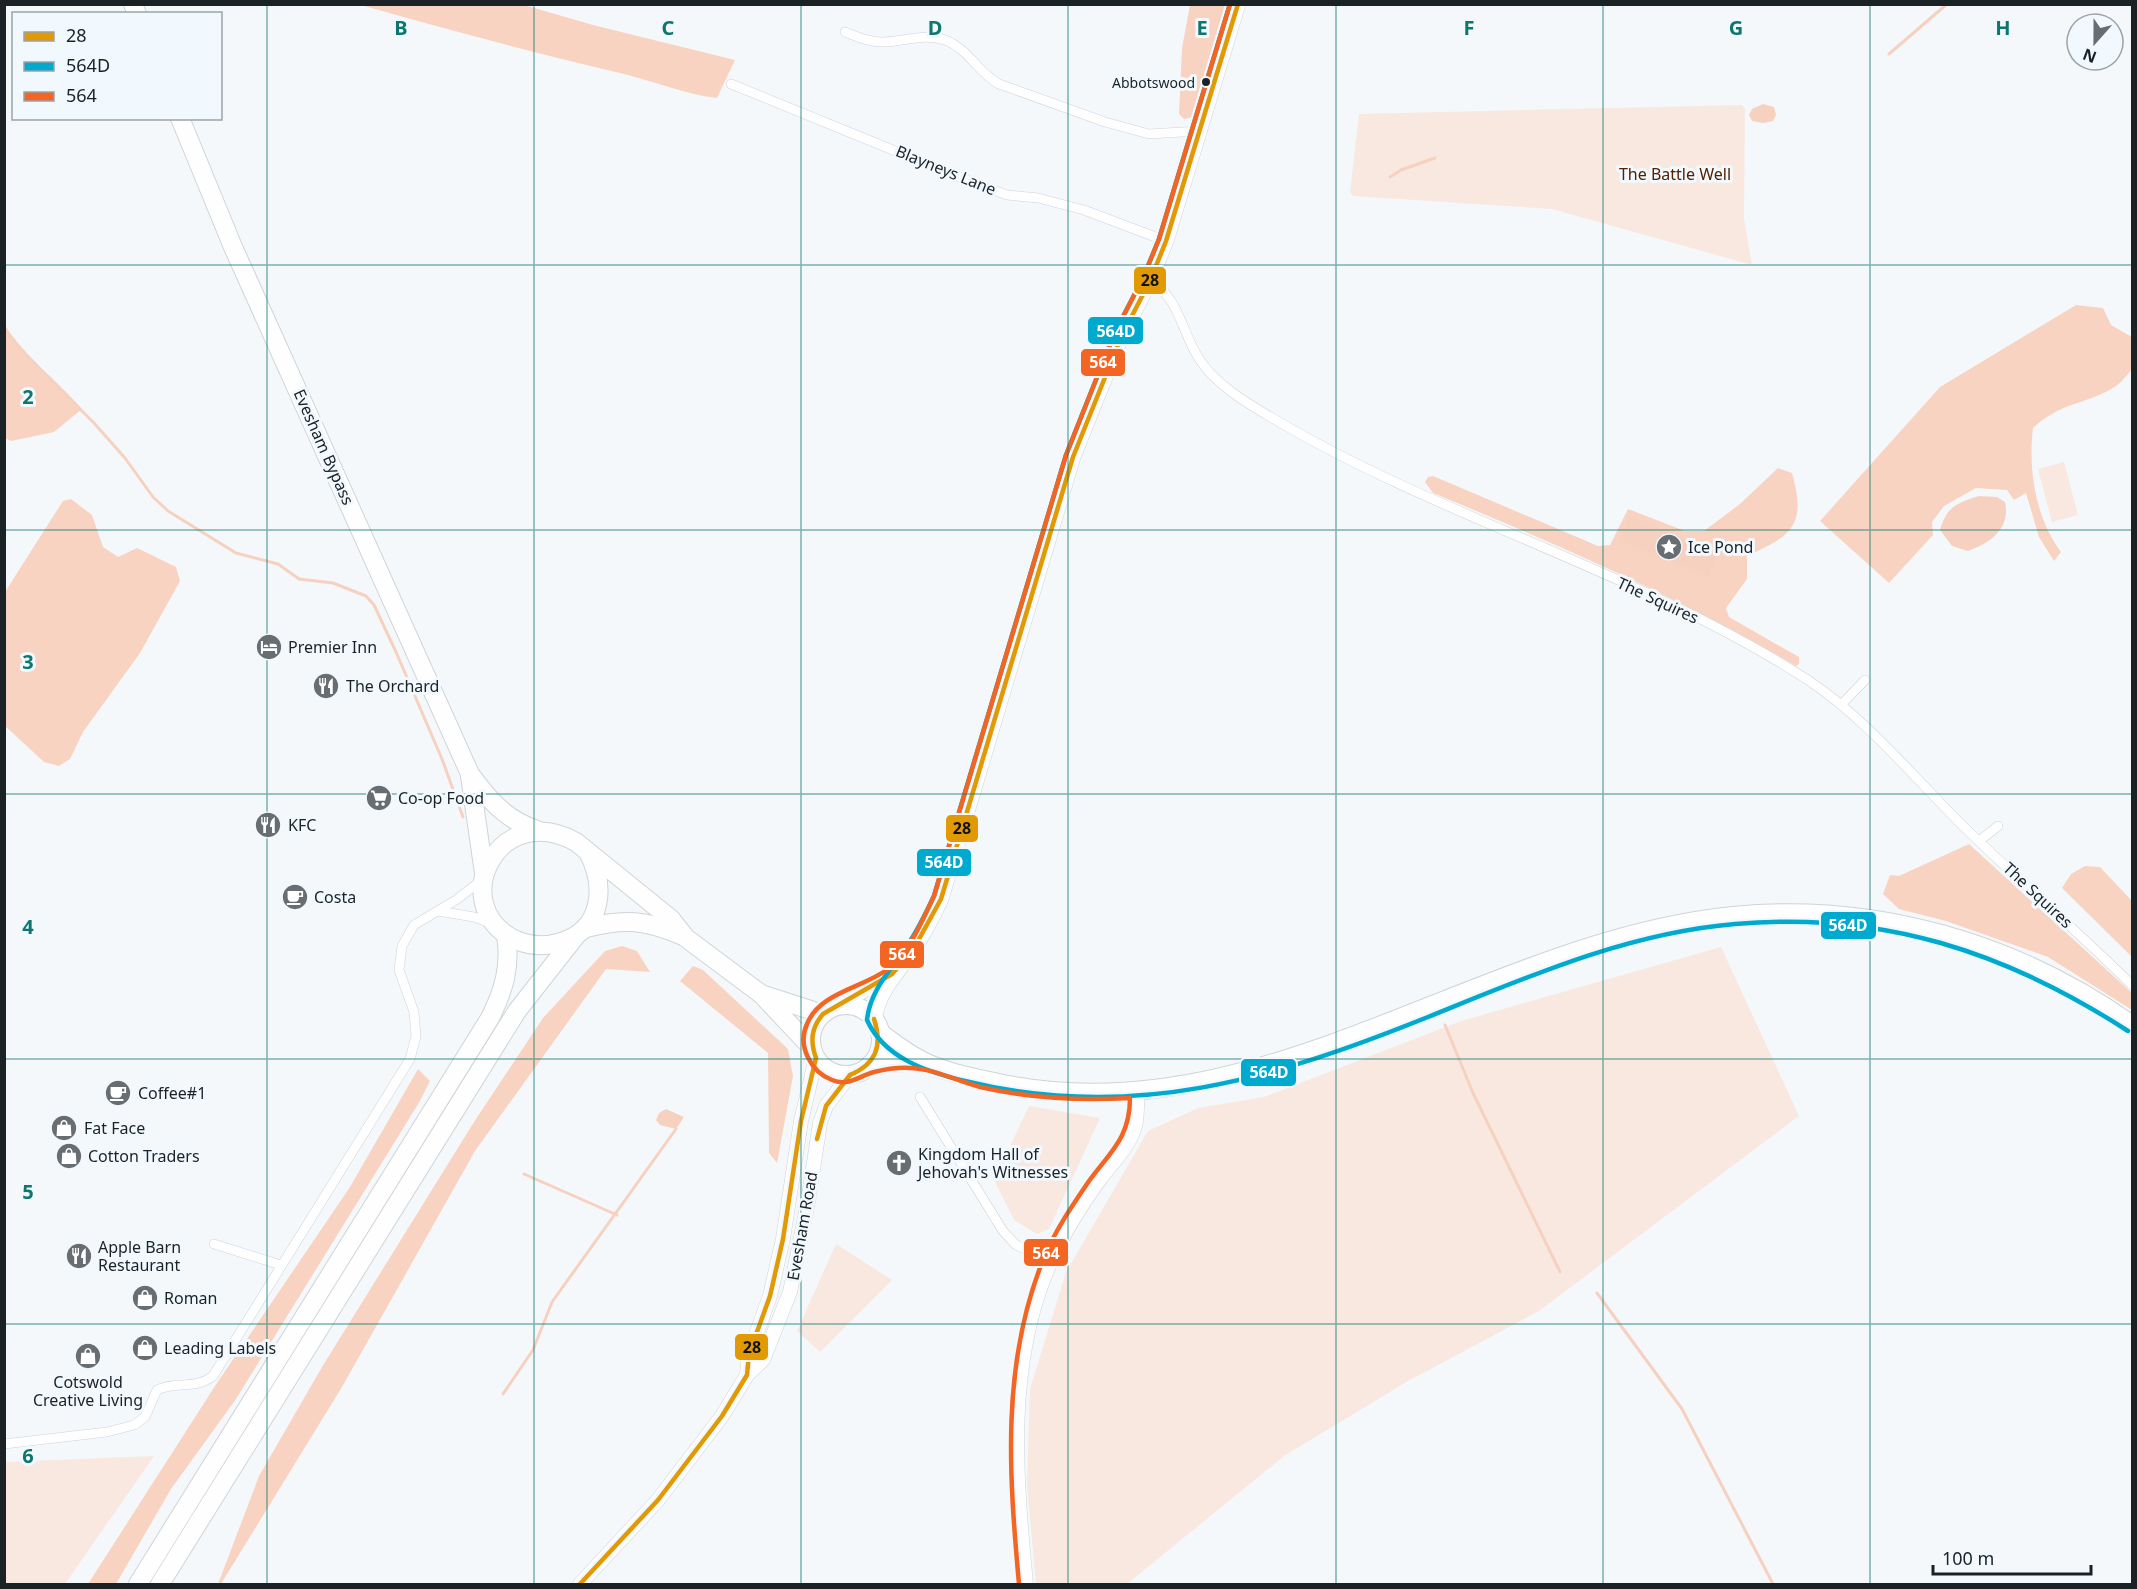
<svg xmlns="http://www.w3.org/2000/svg" width="2137" height="1589" font-family="'Noto Sans',sans-serif">
<rect width="100%" height="100%" fill="#f5f8fb"/>
<g fill="#f8e8e0">
<polygon points="1742,105 1745,109 1744,219 1752,265 1552,209 1353,196 1350,192 1359,114"/>
<polygon points="2064,462 2078,515 2052,522 2038,469"/>
<polygon points="1721,947 1799,1116 1539,1311 1408,1381 1284,1456 1127,1584 1036,1584 1027,1485 1030,1389 1066,1272 1148,1131 1198,1108 1264,1097 1461,1021"/>
<polygon points="1029,1106 1100,1118 1049,1229 1037,1234 1014,1220 994,1180"/>
<polygon points="836,1244 892,1280 820,1352 797,1331"/>
<polygon points="154,1456 65,1584 5,1584 5,1462"/>
</g>
<g fill="#f8d3c1">
<path d="M 361,5 L 524,5 L 593,25 L 735,60 L 717,98 C 689,95 655,82 628,75 C 538,54 449,30 361,5 Z"/>
<polygon points="1190,5 1229,5 1199,109 1194,117 1184,119 1179,114 1182,48"/>
<path d="M 2076,305 L 2103,308 L 2111,325 L 2132,337 L 2132,369 C 2127,375 2122,382 2116,386 C 2087,405 2062,401 2033,428 C 2028,469 2035,517 2061,552 L 2054,561 L 2039,537 L 2026,493 L 2014,500 L 2007,490 L 1976,488 L 1944,506 L 1932,522 L 1933,535 L 1889,583 L 1820,521 L 1940,387 Z"/>
<path d="M 5,325 C 25,357 57,380 82,409 L 54,432 L 11,441 L 5,438 Z"/>
<path d="M 1778,468 L 1792,473 C 1807,526 1792,535 1747,556 L 1747,579 L 1726,608 L 1729,617 L 1799,657 L 1799,664 L 1796,666 C 1679,597 1557,544 1433,493 L 1425,482 L 1428,477 L 1433,476 L 1598,546 L 1610,545 L 1628,509 L 1685,531 L 1704,531 L 1740,504 Z"/>
<polygon points="71,499 92,515 103,547 118,557 137,548 176,567 180,581 140,653 83,732 70,759 59,766 44,762 5,726 5,592 63,501"/>
<polygon points="1969,844 2132,993 2132,1010 2048,957 1946,921 1899,909 1883,894 1890,875 1899,876"/>
<polygon points="2085,866 2100,867 2132,901 2132,957 2062,888 2071,874"/>
<polygon points="622,946 637,951 650,972 606,969 475,1151 342,1387 221,1584 218,1584 259,1476 322,1367 474,1122 543,1018 605,951"/>
<polygon points="693,966 703,970 788,1049 793,1076 777,1163 769,1153 768,1053 680,981"/>
<polygon points="418,1069 430,1081 420,1101 236,1399 171,1489 116,1584 88,1584 215,1386 350,1187"/>
</g>
<g fill="#f6d1c0">
<polygon points="1763,104 1774,107 1776,115 1773,121 1763,123 1752,121 1749,115 1752,109"/>
<path d="M 1979,496 L 1997,497 L 2005,502 C 2011,529 1990,543 1968,551 L 1952,546 L 1940,530 C 1947,506 1957,503 1979,496 Z"/>
<polygon points="1629,516 1719,552 1709,577 1619,541"/>
<polygon points="666,1109 684,1117 676,1129 660,1125 656,1120 659,1113"/>
</g>
<g fill="none" stroke-linecap="round" stroke-linejoin="round">
<g stroke="#f6d1c0" stroke-width="3">
<polyline points="1889,54 1947,4"/>
<polyline points="1390,177 1401,170 1435,158"/>
<polyline points="4,330 20,349 94,423 125,458 153,497 168,511 236,553 278,564 299,579 333,583 366,596 374,605 396,652 442,759 463,817"/>
<polyline points="1445,1025 1473,1093 1560,1272"/>
<polyline points="524,1174 617,1215"/>
<polyline points="1597,1293 1682,1409 1773,1584"/>
<polyline points="503,1394 533,1350 552,1302 676,1129"/>
</g>
<g stroke="#ced4d7" stroke-width="10">
<g id="street">
<path d="M 845,32 C 858,37 871,43 885,42 C 906,41 925,33 945,40 C 969,49 978,73 999,84 L 1105,122 L 1149,134 L 1199,131"/>
<polyline points="731,84 959,177 1007,195 1038,198 1084,210 1166,241"/>
<path d="M 1150,281 C 1179,297 1181,330 1198,357 C 1213,383 1248,404 1274,419 C 1445,520 1641,572 1808,680 C 1865,718 1912,775 1961,824 C 2017,879 2076,930 2132,985"/>
<polyline points="1841,705 1865,680"/>
<polyline points="1979,841 1998,826"/>
<polyline points="438,911 474,917 493,924"/>
<polyline points="920,1097 1003,1231 1016,1245 1051,1260"/>
<polyline points="214,1244 281,1265"/>
<path d="M 4,1444 L 107,1432 L 134,1425 L 145,1417 L 157,1390 C 177,1380 193,1391 213,1376 L 410,1059 L 416,1036 L 414,1012 L 399,970 L 402,946 L 414,925 L 456,900 L 483,879"/>
</g>
</g>
<g stroke="#ced4d7" stroke-width="15">
<g id="secondary">
<polyline points="747,1375 749,1354 770,1296 783,1239 801,1121 816,1058"/>
<polyline points="580,1584 658,1500 722,1416 747,1375 763,1360 790,1292 808,1202 820,1123 826,1106 850,1075"/>
<path d="M 1026,1584 C 1016,1476 1005,1363 1051,1261 C 1064,1232 1082,1204 1100,1179 C 1112,1163 1130,1146 1135,1126 C 1138,1114 1137,1102 1137,1090"/>
</g>
</g>
<g stroke="#ced4d7" stroke-width="16">
<g id="primary">
<polyline points="835,1007 892,974"/>
<path d="M 874,1019 C 880,988 897,974 914,949 C 924,933 933,916 941,899 L 1073,457 L 1122,335 L 1150,281 L 1166,241 L 1238,4"/>
</g>
</g>
<g stroke="#ced4d7" stroke-width="20">
<g id="highway">
<polyline points="133,4 137,14"/>
<path d="M 180,118 L 233,247 L 470,774 C 489,800 506,820 537,830"/>
<polyline points="470,776 484,873"/>
<path d="M 588,852 C 606,886 603,929 561,942 C 545,947 530,946 516,940 C 445,907 497,798 576,842 L 671,919 L 686,938 L 761,994 L 811,1047"/>
<path d="M 586,928 C 625,918 646,920 683,936"/>
<polyline points="761,994 823,1014"/>
<circle cx="846" cy="1040" r="35"/>
<path d="M 880,1033 C 893,1042 905,1052 919,1059 C 940,1071 970,1077 994,1082 C 1257,1141 1481,941 1733,916 C 1875,902 2017,943 2132,1025"/>
<polyline points="871,1064 921,1061"/>
<path d="M 138,1584 L 490,1018 C 504,990 511,966 506,935"/>
<polyline points="160,1584 517,1011 575,937"/>
</g>
</g>
<use href="#street" stroke="#fefefe" stroke-width="9"/>
<use href="#secondary" stroke="#fefefe" stroke-width="14"/>
<use href="#primary" stroke="#fefefe" stroke-width="15"/>
<use href="#highway" stroke="#fefefe" stroke-width="18"/>
<g stroke="#f2f9fe" stroke-width="9">
<g id="bus-1">
<path d="M 816,1058 C 810,1041 811,1028 823,1014 L 892,974 L 913,950 L 941,899 L 1073,457 L 1122,335 L 1150,281 L 1166,241 L 1238,4"/>
<path d="M 850,1075 C 876,1064 883,1046 874,1019"/>
<polyline points="817,1139 826,1106 850,1075"/>
<polyline points="580,1584 658,1500 722,1416 747,1375 749,1354 770,1296 783,1239 801,1121 816,1058"/>
</g>
</g>
<g stroke="#f2f9fe" stroke-width="9">
<path id="bus-2" d="M 1230,4 L 1159,239 L 1143,278 L 1115,332 L 1066,455 L 934,896 C 926,913 917,931 907,946 C 891,970 870,990 867,1020 C 884,1058 927,1072 965,1081 C 1132,1122 1274,1079 1428,1017 C 1527,977 1627,933 1735,924 C 1882,911 2006,952 2128,1031"/>
</g>
<g stroke="#f2f9fe" stroke-width="9">
<path id="bus-3" d="M 1019,1584 C 1009,1474 1001,1365 1043,1260 C 1054,1232 1072,1206 1089,1181 C 1110,1152 1130,1138 1130,1098 C 1079,1101 1029,1098 980,1087 C 957,1081 935,1069 911,1068 C 899,1067 886,1069 874,1072 C 859,1076 848,1087 832,1080 C 811,1072 797,1046 807,1024 C 820,992 863,988 888,969 C 910,951 922,921 934,896 L 1066,455 L 1115,332 L 1143,278 L 1159,239 L 1230,4"/>
</g>
<use href="#bus-1" stroke="#e19904" stroke-width="4.5"/>
<use href="#bus-2" stroke="#00a9ce" stroke-width="4.5"/>
<use href="#bus-3" stroke="#f26522" stroke-width="4.5"/>
</g>
<path fill="none" stroke="#0f766e" stroke-width="1.5" stroke-opacity="0.55" d="M 267,4 L 267,1584M 534,4 L 534,1584M 801,4 L 801,1584M 1068,4 L 1068,1584M 1336,4 L 1336,1584M 1603,4 L 1603,1584M 1870,4 L 1870,1584M 4,265 L 2132,265M 4,530 L 2132,530M 4,794 L 2132,794M 4,1059 L 2132,1059M 4,1324 L 2132,1324"/>
<defs>
<g id="sight-disc" transform="scale(1.35)"><circle r="9.5" fill="#676d71" stroke="#f2f9fe"/><path d="M0-6L1.8-2.2L6-1.7L2.9 1.2L3.7 5.4L0 3.3L-3.7 5.4L-2.9 1.2L-6-1.7L-1.8-2.2Z" fill="#fff"/></g>
<g id="hotel-disc" transform="scale(1.35)"><circle r="9.5" fill="#676d71" stroke="#f2f9fe"/><path d="M-6-4.5h1.5V1H6V5H4.5V3h-9V5H-6ZM-4 0a1.8 1.8 0 1 1 3.6 0ZM.5 0V-2.5h3Q6-2.5 6 0Z" fill="#fff"/></g>
<g id="restaurant-disc" transform="scale(1.35)"><circle r="9.5" fill="#676d71" stroke="#f2f9fe"/><path d="M-5-6h1v4h1v-4h1v4h1v-4h1v5L-1.5 .5V6h-2V.5L-5-1ZM5-6V6H3V1.5H1.5Q1.5-4 5-6Z" fill="#fff"/></g>
<g id="supermarket-disc" transform="scale(1.35)"><circle r="9.5" fill="#676d71" stroke="#f2f9fe"/><path d="M-6-5.5h2.5l.6 2H6L4.5 2H-2.5L-4.4-4H-6ZM-1.5 3.2a1.3 1.3 0 1 0 .1 0ZM3 3.2a1.3 1.3 0 1 0 .1 0Z" fill="#fff"/></g>
<g id="cafe-disc" transform="scale(1.35)"><circle r="9.5" fill="#676d71" stroke="#f2f9fe"/><path d="M-5.5-4.5H6V0H3Q3 3.5 0 3.5H-2.5Q-5.5 3.5-5.5 0ZM3-3.2v2h1.7v-2ZM-6 4.5H4V6H-6Z" fill="#fff"/></g>
<g id="shop-disc" transform="scale(1.35)"><circle r="9.5" fill="#676d71" stroke="#f2f9fe"/><path d="M-5-2.5h2.3a2.7 3.5 0 0 1 5.4 0H5L5.5 6h-11ZM-1.5-2.5h3a1.5 2.3 0 0 0-3 0Z" fill="#fff"/></g>
<g id="church-disc" transform="scale(1.35)"><circle r="9.5" fill="#676d71" stroke="#f2f9fe"/><path d="M-1.2-6h2.4v3.5h3.3v2.4h-3.3V6h-2.4V-.1h-3.3v-2.4h3.3Z" fill="#fff"/></g>
</defs>
<g fill-rule="evenodd">
<use href="#sight-disc" x="1669" y="547"/>
<use href="#hotel-disc" x="269" y="647"/>
<use href="#restaurant-disc" x="326" y="686"/>
<use href="#supermarket-disc" x="379" y="798"/>
<use href="#restaurant-disc" x="268" y="825"/>
<use href="#cafe-disc" x="295" y="897"/>
<use href="#cafe-disc" x="118" y="1093"/>
<use href="#shop-disc" x="64" y="1128"/>
<use href="#shop-disc" x="69" y="1156"/>
<use href="#church-disc" x="899" y="1163"/>
<use href="#restaurant-disc" x="79" y="1256"/>
<use href="#shop-disc" x="145" y="1298"/>
<use href="#shop-disc" x="145" y="1348"/>
<use href="#shop-disc" x="88" y="1356"/>
</g>
<circle fill="#1b2226" stroke="#f2f9fe" stroke-width="2" cx="1206" cy="82" r="5"/>
<g text-anchor="middle" stroke-width="6" stroke-linejoin="round" paint-order="stroke">
<g font-size="14" fill="#1b2226" stroke="#f2f9fe" text-anchor="end">
<text x="1195" y="88">Abbotswood</text>
</g>
<g font-size="16" fill="#1b2226" stroke="#f2f9fe">
<text transform="translate(946 170) rotate(22)" y="6">Blayneys Lane</text>
<text transform="translate(324 447) rotate(66)" y="6">Evesham Bypass</text>
<text transform="translate(1658 600) rotate(25)" y="6">The Squires</text>
<text transform="translate(2038 895) rotate(43)" y="6">The Squires</text>
<text transform="translate(802 1226) rotate(-80)" y="6">Evesham Road</text>
</g>
<g font-size="16" fill="#552000" stroke="#f2f9fe">
<text x="1675" y="180">The Battle Well</text>
</g>
<g font-size="16" fill="#1b2226" stroke="#f2f9fe" text-anchor="start">
<text x="1688" y="553">Ice Pond</text>
<text x="288" y="653">Premier Inn</text>
<text x="346" y="692">The Orchard</text>
<text x="398" y="804">Co-op Food</text>
<text x="288" y="831">KFC</text>
<text x="314" y="903">Costa</text>
<text x="138" y="1099">Coffee#1</text>
<text x="84" y="1134">Fat Face</text>
<text x="918" y="1160">Kingdom Hall of<tspan x="918" dy="18">Jehovah's Witnesses</tspan></text>
<text x="88" y="1162">Cotton Traders</text>
<text x="98" y="1253">Apple Barn<tspan x="98" dy="18">Restaurant</tspan></text>
<text x="164" y="1304">Roman</text>
<text x="164" y="1354">Leading Labels</text>
<text x="88" y="1388" text-anchor="middle">Cotswold<tspan x="88" dy="18">Creative Living</tspan></text>
</g>
</g>
<g font-size="20" text-anchor="middle" font-weight="bold" fill="#0f766e" stroke="#f2f9fe" stroke-width="6" stroke-linejoin="round" paint-order="stroke">
<text x="401" y="35">B</text>
<text x="668" y="35">C</text>
<text x="935" y="35">D</text>
<text x="1202" y="35">E</text>
<text x="1469" y="35">F</text>
<text x="1736" y="35">G</text>
<text x="2003" y="35">H</text>
<text x="28" y="404">2</text>
<text x="28" y="669">3</text>
<text x="28" y="934">4</text>
<text x="28" y="1199">5</text>
<text x="28" y="1463">6</text>
</g>
<g stroke="#f2f9fe" stroke-width="2">
<rect x="1133" y="266" width="34" height="29" rx="6" fill="#e19904"/>
<rect x="1087" y="316" width="57" height="29" rx="6" fill="#00a9ce"/>
<rect x="1080" y="348" width="46" height="29" rx="6" fill="#f26522"/>
<rect x="945" y="814" width="34" height="29" rx="6" fill="#e19904"/>
<rect x="916" y="848" width="56" height="29" rx="6" fill="#00a9ce"/>
<rect x="1820" y="911" width="57" height="29" rx="6" fill="#00a9ce"/>
<rect x="879" y="940" width="46" height="29" rx="6" fill="#f26522"/>
<rect x="1240" y="1058" width="57" height="29" rx="6" fill="#00a9ce"/>
<rect x="1023" y="1238" width="46" height="29" rx="6" fill="#f26522"/>
<rect x="734" y="1333" width="35" height="28" rx="6" fill="#e19904"/>
</g>
<g font-size="16" text-anchor="middle" font-weight="bold" fill="#fff">
<text x="1116" y="337">564D</text>
<text x="1103" y="368">564</text>
<text x="944" y="868">564D</text>
<text x="1848" y="931">564D</text>
<text x="902" y="960">564</text>
<text x="1269" y="1078">564D</text>
<text x="1046" y="1259">564</text>
</g>
<g font-size="16" text-anchor="middle" font-weight="bold" fill="#111">
<text x="1150" y="286">28</text>
<text x="962" y="834">28</text>
<text x="752" y="1353">28</text>
</g>
<rect width="2137" height="1589" fill="none" stroke="#1b2226" stroke-width="12"/>
<rect x="12" y="12" width="210" height="108" fill="#f2f9fe" stroke="#9ca3a8" stroke-width="1.5"/>
<rect x="24" y="32" width="30" height="9" fill="#e19904" stroke="#9ca3a8" stroke-width="1.5"/>
<text x="66" y="42" font-size="18" fill="#1b2226">28</text>
<rect x="24" y="62" width="30" height="9" fill="#00a9ce" stroke="#9ca3a8" stroke-width="1.5"/>
<text x="66" y="72" font-size="18" fill="#1b2226">564D</text>
<rect x="24" y="92" width="30" height="9" fill="#f26522" stroke="#9ca3a8" stroke-width="1.5"/>
<text x="66" y="102" font-size="18" fill="#1b2226">564</text>
<g transform="translate(2095 42) rotate(201)"><circle r="28" fill="#f2f9fe" stroke="#9ca3a8" stroke-width="1.5"/>
<path d="M0-4.5L10 22L0 15L-10 22Z" fill="#676d71"/>
<text y="-9" font-size="16" font-weight="bold" text-anchor="middle" fill="#1b2226">N</text>
</g>
<path d="M1933 1565v9h158v-9" fill="none" stroke="#1b2226" stroke-width="3"/>
<text x="1942" y="1565" font-size="18" fill="#1b2226" stroke="#f2f9fe" stroke-width="4.5" paint-order="stroke">100 m</text>
</svg>
